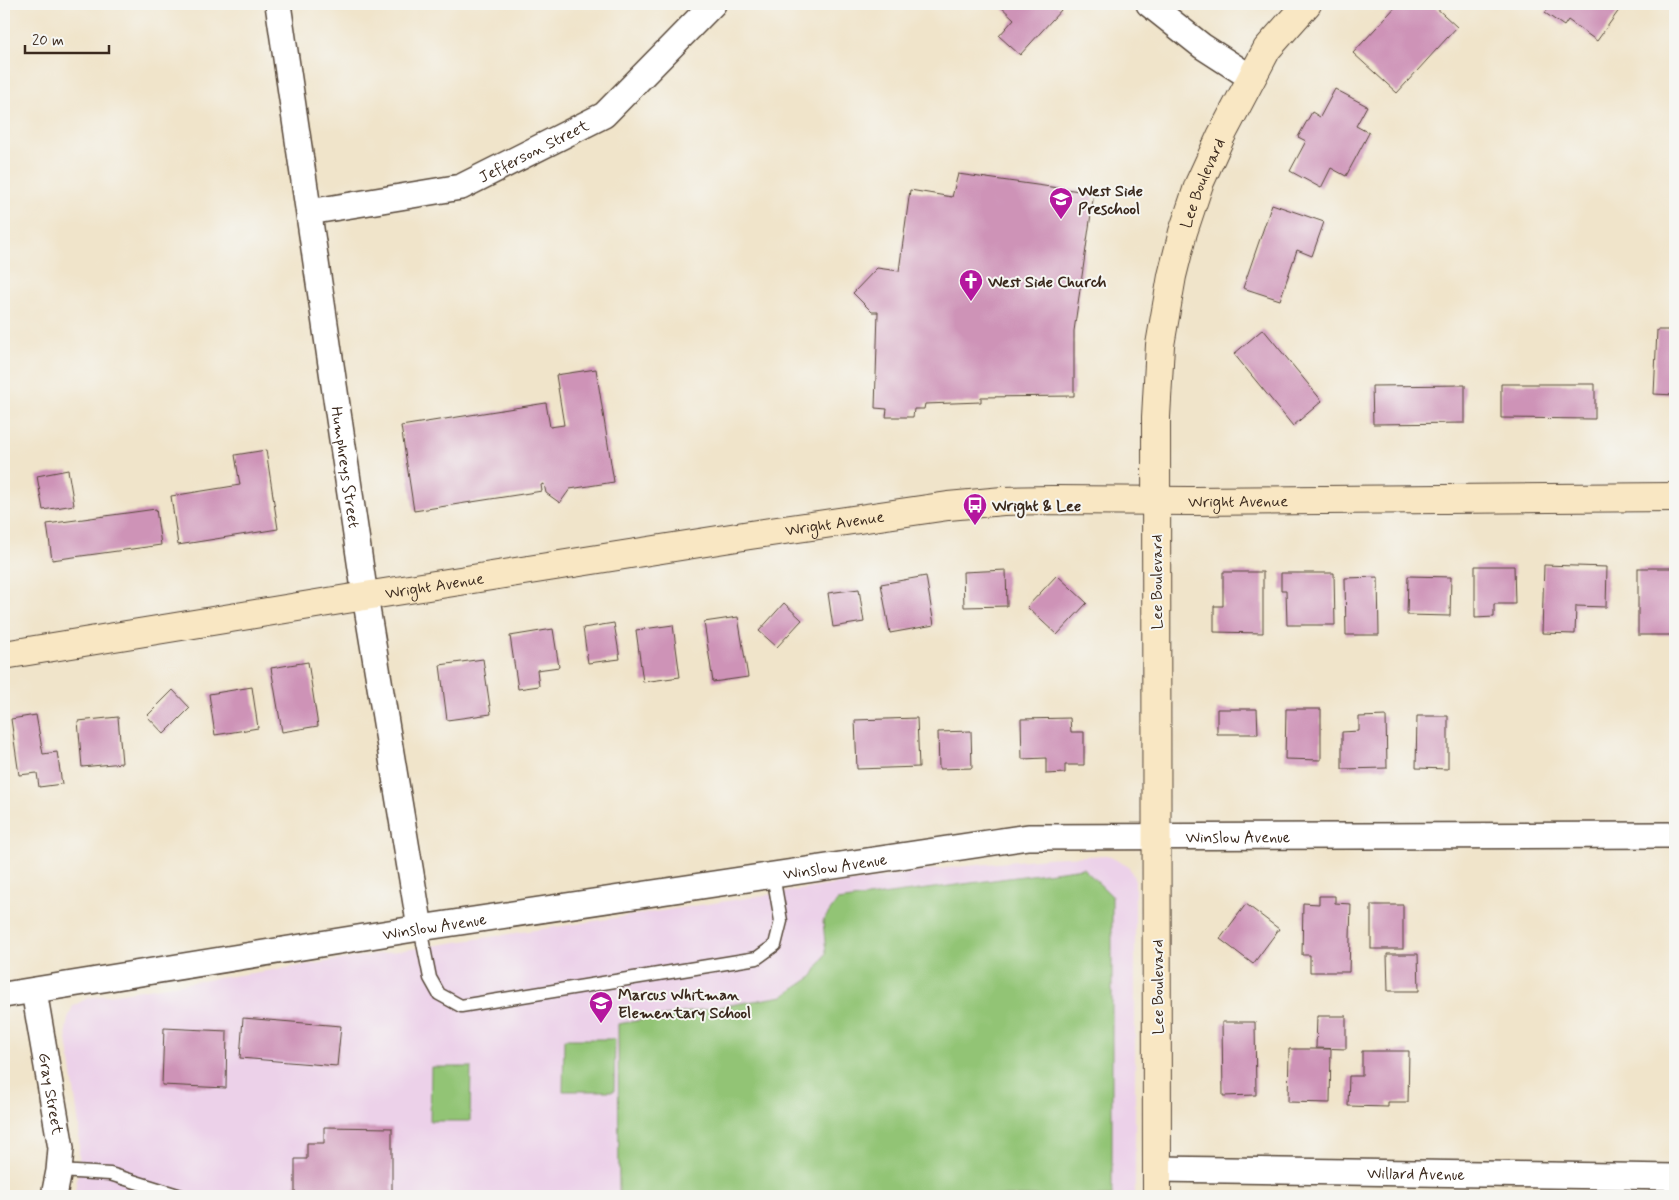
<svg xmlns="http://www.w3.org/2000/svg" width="1679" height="1200" font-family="Mynerve,sans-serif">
<rect width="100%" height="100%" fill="#f6f6f2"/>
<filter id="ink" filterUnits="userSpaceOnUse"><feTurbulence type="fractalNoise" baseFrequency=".02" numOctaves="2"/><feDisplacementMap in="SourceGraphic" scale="10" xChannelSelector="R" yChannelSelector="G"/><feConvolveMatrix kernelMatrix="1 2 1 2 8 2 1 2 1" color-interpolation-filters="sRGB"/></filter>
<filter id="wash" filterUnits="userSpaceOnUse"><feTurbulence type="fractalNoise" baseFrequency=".0096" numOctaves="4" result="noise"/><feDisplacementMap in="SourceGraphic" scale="20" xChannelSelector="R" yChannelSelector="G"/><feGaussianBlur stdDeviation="1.12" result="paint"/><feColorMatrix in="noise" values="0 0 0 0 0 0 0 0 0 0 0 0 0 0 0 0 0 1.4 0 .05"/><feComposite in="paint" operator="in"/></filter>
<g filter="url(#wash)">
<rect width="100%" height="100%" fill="#f0e4ca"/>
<polygon fill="#ecd1e9" points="1107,855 1129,867 1135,880 1135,1196 74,1196 79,1167 79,1126 66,1031 68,1018 73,1006 88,998 937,869 1046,858"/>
<g fill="#92c475" stroke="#66774a">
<polygon points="1083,868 1112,896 1112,1196 619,1196 618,1024 783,996 813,976 826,953 823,921 837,901"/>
<polygon points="564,1039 615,1039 614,1091 563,1091"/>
<polygon points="431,1067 471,1067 470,1121 430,1121"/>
</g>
<g id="blocks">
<g fill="#ce93b7">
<polygon points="998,4 1056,4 1062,9 1020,55 999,36 1014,19"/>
<polygon points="1398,4 1432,4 1457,27 1397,93 1353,53"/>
<polygon points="1552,4 1618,4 1622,6 1597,41 1568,20 1564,26 1545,13"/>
<polygon points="1335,89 1367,106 1356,126 1369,133 1346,176 1331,168 1321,188 1290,171 1306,141 1298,137 1312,112 1320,117"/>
<polygon points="958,174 1094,193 1074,331 1074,396 981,397 981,402 925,404 924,409 914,409 913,417 886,417 887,409 875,408 878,312 872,312 853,293 877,268 899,271 910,190 952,197"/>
<polygon points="1272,204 1324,222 1312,256 1297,250 1280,300 1243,288"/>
<polygon points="1263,329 1322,401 1293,426 1234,354"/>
<polygon points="1657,330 1675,330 1675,395 1654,394"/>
<polygon points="596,369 614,482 570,489 560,503 546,493 544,484 541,485 542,491 414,511 401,426 546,403 550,427 564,425 556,375"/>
<polygon points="1501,384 1595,384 1595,419 1501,418"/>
<polygon points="1465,385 1465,423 1373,424 1372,386"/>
<polygon points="266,450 278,529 178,545 171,496 240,485 235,455"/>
<polygon points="68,470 74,505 43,510 37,476"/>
<polygon points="156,509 161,545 52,560 47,524"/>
<polygon points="1544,565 1607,567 1606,607 1576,606 1575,634 1542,633"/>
<polygon points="1475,566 1514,566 1515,604 1494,604 1494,617 1475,618"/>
<rect x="1638" y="568" width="37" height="67"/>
<polygon points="1006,570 1007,606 964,607 963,572"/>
<polygon points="1223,572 1263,572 1263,633 1214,632 1214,606 1223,606"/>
<polygon points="1281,573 1334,573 1335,625 1287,625 1286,590 1281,590"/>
<polygon points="1057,575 1087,603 1057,635 1027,607"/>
<polygon points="926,576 934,625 890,633 881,584"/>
<polygon points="1408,576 1451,577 1450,616 1407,615"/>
<polygon points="1378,577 1379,635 1346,635 1345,578"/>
<polygon points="859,589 864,622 833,627 828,593"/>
<polygon points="784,603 802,620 777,647 759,631"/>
<polygon points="738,617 748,677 713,682 704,622"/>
<polygon points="614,623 620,659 588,663 583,628"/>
<polygon points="673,625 680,677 643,682 636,630"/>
<polygon points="553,629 559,667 537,670 539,686 518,689 510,636"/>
<polygon points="483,659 491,714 447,720 440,665"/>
<polygon points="308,662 318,726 282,732 271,668"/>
<polygon points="252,687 258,728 215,735 209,694"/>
<polygon points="173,690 190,708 164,734 147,716"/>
<polygon points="1217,709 1257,709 1258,734 1217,734"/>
<polygon points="1286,709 1321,709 1321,760 1285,759"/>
<polygon points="36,715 43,754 57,752 62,784 39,787 37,773 19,775 11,719"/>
<polygon points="1386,716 1387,768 1342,769 1342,732 1359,731 1359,717"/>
<polygon points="1417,716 1448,716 1448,769 1416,768"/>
<polygon points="118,717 122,763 82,767 78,721"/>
<polygon points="917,718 919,767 857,769 855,720"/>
<polygon points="1070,718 1071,732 1084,732 1084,765 1065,765 1065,773 1046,774 1046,758 1022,759 1021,719"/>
<polygon points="971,731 972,768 939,769 938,732"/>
<polygon points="1319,896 1335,896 1335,903 1351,904 1349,972 1310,972 1310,955 1302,955 1303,903 1319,904"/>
<polygon points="1246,904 1279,929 1253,964 1220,939"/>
<rect x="1371" y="905" width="32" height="44"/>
<polygon points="1387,954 1418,954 1419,991 1388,991"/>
<polygon points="1317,1016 1346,1016 1346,1049 1316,1048"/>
<polygon points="243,1018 341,1026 337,1066 240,1058"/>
<polygon points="1222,1022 1255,1022 1256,1095 1223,1096"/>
<polygon points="164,1028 227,1031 226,1088 162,1085"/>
<polygon points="1289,1049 1331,1049 1330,1103 1288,1102"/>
<polygon points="1362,1051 1409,1051 1408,1102 1388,1102 1388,1107 1348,1106 1349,1076 1362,1076"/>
<polygon points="324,1127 392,1128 392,1196 295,1196 295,1159 307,1159 307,1143 324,1143"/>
</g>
</g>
</g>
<g filter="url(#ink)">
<use href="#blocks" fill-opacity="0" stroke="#564638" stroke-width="1"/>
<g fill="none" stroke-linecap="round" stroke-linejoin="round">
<g stroke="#564638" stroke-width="15">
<g id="lane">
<polyline points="420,928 430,978 439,994 461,1006 757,958 775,945 781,921 773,875"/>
<polyline points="59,1171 110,1174 181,1196"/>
</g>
</g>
<g stroke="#564638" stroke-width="28">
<g id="street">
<path id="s1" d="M 278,4 L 365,596 L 420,928"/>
<polyline points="1149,4 1202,46 1250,77"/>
<path id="s2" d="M 309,212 L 461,187 L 604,115 L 713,4"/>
<path id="s3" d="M 34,991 L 61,1148 L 59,1171 L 54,1196"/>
<path id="s4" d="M 4,995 L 420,928 L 1028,837 L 1675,835"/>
<path id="s5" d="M 1157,1169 L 1675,1177"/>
</g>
</g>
<g stroke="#564638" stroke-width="30">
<g id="secondary">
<path id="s6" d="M 4,655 L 365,596 L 750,535 L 948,506 L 1003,501 L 1052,500 L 1190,501 L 1675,497"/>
<path id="s7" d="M 1157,1196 L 1156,417 L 1160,345 L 1172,276 L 1183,232 L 1199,184 L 1221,136 L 1267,49 L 1307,4"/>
</g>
</g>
<use href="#lane" stroke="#fff" stroke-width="12"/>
<use href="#street" stroke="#fff" stroke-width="25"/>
<use href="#secondary" stroke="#f9e7c3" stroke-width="28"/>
</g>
</g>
<defs>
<g id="school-pin" transform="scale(1.25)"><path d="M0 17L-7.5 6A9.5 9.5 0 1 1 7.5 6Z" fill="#b5179e" stroke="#f6f6f2"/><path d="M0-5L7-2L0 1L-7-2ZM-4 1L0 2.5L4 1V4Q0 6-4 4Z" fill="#fff"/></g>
<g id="church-pin" transform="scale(1.25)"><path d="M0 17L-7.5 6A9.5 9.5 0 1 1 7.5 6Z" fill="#b5179e" stroke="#f6f6f2"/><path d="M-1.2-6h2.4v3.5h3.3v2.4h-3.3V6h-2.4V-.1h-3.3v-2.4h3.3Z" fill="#fff"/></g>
<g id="bus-pin" transform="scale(1.25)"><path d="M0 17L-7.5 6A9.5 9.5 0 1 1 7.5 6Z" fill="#b5179e" stroke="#f6f6f2"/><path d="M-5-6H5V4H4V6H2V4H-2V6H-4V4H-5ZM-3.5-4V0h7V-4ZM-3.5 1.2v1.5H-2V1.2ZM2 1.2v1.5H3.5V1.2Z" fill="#fff"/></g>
</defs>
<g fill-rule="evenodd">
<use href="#school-pin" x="1061" y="199"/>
<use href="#church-pin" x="971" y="281"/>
<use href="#bus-pin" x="975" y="505"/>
<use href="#school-pin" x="601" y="1003"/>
</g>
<g text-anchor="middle" stroke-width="4" stroke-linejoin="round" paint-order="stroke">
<g font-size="16" fill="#3b2a1e" stroke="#f6f6f2">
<text dy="6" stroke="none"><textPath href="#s2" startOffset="235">Jefferson Street</textPath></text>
<text dy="6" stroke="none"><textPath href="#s7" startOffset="1019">Lee Boulevard</textPath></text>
<text dy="6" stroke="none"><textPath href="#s1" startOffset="468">Humphreys Street</textPath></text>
<text dy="6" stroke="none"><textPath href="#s6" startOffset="1246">Wright Avenue</textPath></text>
<text dy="6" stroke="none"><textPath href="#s6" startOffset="841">Wright Avenue</textPath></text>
<text transform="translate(1156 582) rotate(-90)" y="6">Lee Boulevard</text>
<text dy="6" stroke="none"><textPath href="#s6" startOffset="436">Wright Avenue</textPath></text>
<text dy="6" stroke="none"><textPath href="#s4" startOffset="1246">Winslow Avenue</textPath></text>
<text dy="6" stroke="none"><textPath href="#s4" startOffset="841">Winslow Avenue</textPath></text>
<text dy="6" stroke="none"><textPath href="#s4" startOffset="436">Winslow Avenue</textPath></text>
<text transform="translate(1157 987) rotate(-90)" y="6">Lee Boulevard</text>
<text dy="6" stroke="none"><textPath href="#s3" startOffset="104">Gray Street</textPath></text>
<text dy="6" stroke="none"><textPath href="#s5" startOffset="259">Willard Avenue</textPath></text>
</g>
<g font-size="16" font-weight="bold" fill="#3b2a1e" stroke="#f6f6f2" text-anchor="start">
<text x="1078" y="196">West Side<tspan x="1078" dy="18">Preschool</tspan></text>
<text x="988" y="287">West Side Church</text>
<text x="992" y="511">Wright &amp; Lee</text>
<text x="618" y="1000">Marcus Whitman<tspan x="618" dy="18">Elementary School</tspan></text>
</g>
</g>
<rect width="1679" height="1200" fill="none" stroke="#f6f6f2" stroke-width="20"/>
<path d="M25 45v8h84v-8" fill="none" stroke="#3b2a1e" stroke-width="2.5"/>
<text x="32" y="45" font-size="15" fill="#3b2a1e" stroke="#f6f6f2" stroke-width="4" paint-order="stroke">20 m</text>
</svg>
